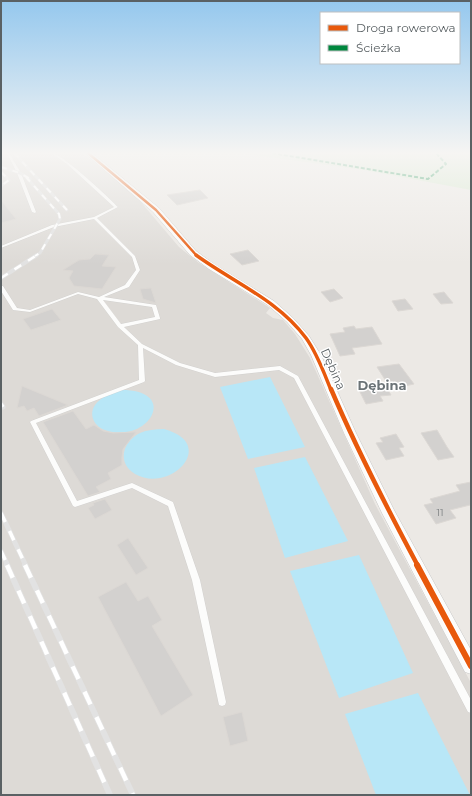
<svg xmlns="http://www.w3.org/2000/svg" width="472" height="796" font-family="Montserrat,sans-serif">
<rect width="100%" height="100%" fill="#ece9e5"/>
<polygon fill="#dddad6" points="1,153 82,153 134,194 179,247 199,263 270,308 266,313 273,318 283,320 295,334 310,358 375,504 471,683 471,795 1,795"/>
<polygon fill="#d6e9ce" points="240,153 471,153 471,190 364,170"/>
<g fill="#b8e7f7">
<polygon points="270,377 305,447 248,459 220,387"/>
<path d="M 120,390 C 181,389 149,445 105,430 C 101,429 96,425 94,421 C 86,404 107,394 120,390 Z"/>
<path d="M 164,429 C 219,444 170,494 135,474 C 117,463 122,442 140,433 C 147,430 155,429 164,429 Z"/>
<polygon points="305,457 348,541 285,558 254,468"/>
<polygon points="359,555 413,673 339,698 290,571"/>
<polygon points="418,693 470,795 376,795 345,714"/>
</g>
<g fill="#d3d1cf" stroke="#dcd8d4">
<polygon points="200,190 208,198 177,205 167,195"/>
<polygon points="1,200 16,219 1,223"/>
<polygon points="248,250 259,261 242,265 230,254"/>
<polygon points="95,254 109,255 102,266 116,267 102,289 74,286 69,278 73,271 63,270 79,260 90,259"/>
<polygon points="151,288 156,303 143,299 140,289"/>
<polygon points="334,289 343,298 330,302 321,292"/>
<polygon points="444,292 453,303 441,304 433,294"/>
<polygon points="405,299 413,309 398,311 392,301"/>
<polygon points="52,309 61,320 31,330 23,319"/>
<polygon points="354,326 356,329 372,327 382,344 352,348 355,354 340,356 330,334 345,332 343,328"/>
<polygon points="399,364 414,384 391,389 377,367"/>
<polygon points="384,383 391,395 380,396 383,401 366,404 359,390 366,389 365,386"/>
<polygon points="22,386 68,405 39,416 34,408 27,411 24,406 17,408"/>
<polygon points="73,411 86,429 94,425 103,431 113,433 136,432 123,449 122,457 122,465 108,473 111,479 96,487 100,492 88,496 43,422"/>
<polygon points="437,430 447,447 454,457 438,460 421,433"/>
<polygon points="396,434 404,447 399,448 404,456 386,460 376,443 383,442 380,438"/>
<polygon points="471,482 471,507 470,505 450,510 456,518 436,524 424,505 433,503 430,499 460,491 456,485"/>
<polygon points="105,499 112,510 95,519 88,508 94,505 93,503"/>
<polygon points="128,538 148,568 136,575 117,545"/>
<polygon points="126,582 138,601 148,596 162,620 152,626 193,695 161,716 98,597"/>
<polygon points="242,712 248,741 230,746 223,717"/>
</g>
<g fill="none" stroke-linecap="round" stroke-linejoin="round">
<g stroke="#c7c7c6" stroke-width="0.5">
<g id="lane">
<polygon points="7,153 9,153 21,173 36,212 35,213 32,212 17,173"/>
<path d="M 51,153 C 62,153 108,197 118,207 L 97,218 L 135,256 L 140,270 L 129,287 L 104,297 L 156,305 L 160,318 L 160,319 L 124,327 L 142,344 L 180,363 L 215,373 L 280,366 L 298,376 L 471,700 L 471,713 L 468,712 L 294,378 L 279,370 L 215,377 L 176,365 L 143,348 L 145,381 L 144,382 L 36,423 L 77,501 L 132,483 L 173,502 L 200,580 L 226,702 L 225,705 L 222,706 L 219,705 L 192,580 L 168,506 L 132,488 L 75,507 L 73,506 L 30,422 L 31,421 L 139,380 L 138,345 L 118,327 L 97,299 L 78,294 L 30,312 L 13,310 L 1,291 L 1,286 L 3,286 L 17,308 L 30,310 L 78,292 L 99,297 L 125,285 L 136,270 L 132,257 L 94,219 L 54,227 L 1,248 L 1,246 L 52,225 L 94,217 L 114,207 L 67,164 ZM 103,300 L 152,307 L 155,317 L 121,324 Z"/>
</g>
</g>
<g stroke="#c7c7c6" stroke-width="1">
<polygon id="street" points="85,153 92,153 159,208 196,251 215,265 274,301 293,318 309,336 321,355 356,433 394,510 471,650 471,674 465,672 382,513 344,433 311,355 302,339 287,322 268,305 209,269 190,255 153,212"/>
</g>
<use href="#lane" fill="#fcfcfb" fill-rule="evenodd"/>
<use href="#street" fill="#fcfcfb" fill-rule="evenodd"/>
<g stroke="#e2e2e2" stroke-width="3">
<g id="rail-far3">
<polyline points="14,153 67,210"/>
<polyline points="1,167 20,173 30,179"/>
<polyline points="1,172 9,180 1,186"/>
<polyline points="26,177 59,214 60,219 40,253 35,256"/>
</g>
</g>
<g stroke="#e2e2e2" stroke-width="4">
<polyline id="rail-far2" points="1,278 37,255"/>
</g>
<g stroke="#e2e2e2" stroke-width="5">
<g id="rail-far1">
<polyline points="1,404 3,407"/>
<polyline points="1,513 26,566"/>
<polyline points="1,551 8,566"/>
</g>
</g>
<g stroke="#e2e2e2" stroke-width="6">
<g id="rail">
<polyline points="7,565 110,795"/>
<polyline points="25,565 133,795"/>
</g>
</g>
<use href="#rail-far3" stroke="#fff" stroke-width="2" stroke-dasharray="6" stroke-linecap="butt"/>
<use href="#rail-far2" stroke="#fff" stroke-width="2.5" stroke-dasharray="8" stroke-linecap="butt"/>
<use href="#rail-far1" stroke="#fff" stroke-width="3.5" stroke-dasharray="10" stroke-linecap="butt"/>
<use href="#rail" stroke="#fff" stroke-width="4.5" stroke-dasharray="14" stroke-linecap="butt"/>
<polyline stroke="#00873e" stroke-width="2" stroke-dasharray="4 2" stroke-linecap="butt" points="272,153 428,179 446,164 436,153"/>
<g stroke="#fff" stroke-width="4">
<polyline id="cycleway-far3" points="88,153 156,210 197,256"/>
</g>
<g stroke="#fff" stroke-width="5.5">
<path id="cycleway-far2" d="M 196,255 C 233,282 278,300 306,338 C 317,353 324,373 331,390"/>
</g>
<g stroke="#fff" stroke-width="7">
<path id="cycleway-far1" d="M 331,389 C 357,450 387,508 418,566"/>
</g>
<g stroke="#fff" stroke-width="8">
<polyline id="cycleway" points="417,565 471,666"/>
</g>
<use href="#cycleway-far3" stroke="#e8590c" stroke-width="2.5"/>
<use href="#cycleway-far2" stroke="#e8590c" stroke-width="3.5"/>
<use href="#cycleway-far1" stroke="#e8590c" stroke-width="4.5"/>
<use href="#cycleway" stroke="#e8590c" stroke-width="6"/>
</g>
<linearGradient id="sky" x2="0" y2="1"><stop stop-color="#95c8ee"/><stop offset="0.58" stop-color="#f6f5f3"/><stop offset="1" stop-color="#f6f5f3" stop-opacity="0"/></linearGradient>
<rect width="472" height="264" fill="url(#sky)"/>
<g text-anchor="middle" stroke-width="3" stroke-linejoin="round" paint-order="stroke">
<g font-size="10" fill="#7a7e80">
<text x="440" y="516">11</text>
</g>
<g font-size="12" fill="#5a6164" stroke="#fff">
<text transform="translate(333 369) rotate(66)" y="4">Dębina</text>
</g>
<g font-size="13" font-weight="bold" fill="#6b7377" stroke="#fff">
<text x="382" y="390">Dębina</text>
</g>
</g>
<rect width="472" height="796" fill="none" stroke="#5a6164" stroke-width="4"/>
<rect x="320" y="12" width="140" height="52" fill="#ffffff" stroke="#bdc0c1"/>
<rect x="328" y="25" width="20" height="6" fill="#e8590c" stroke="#bdc0c1"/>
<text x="356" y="32" font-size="12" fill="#5a6164">Droga rowerowa</text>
<rect x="328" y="45" width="20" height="6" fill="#00873e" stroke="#bdc0c1"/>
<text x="356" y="52" font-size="12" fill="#5a6164">Ścieżka</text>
</svg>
